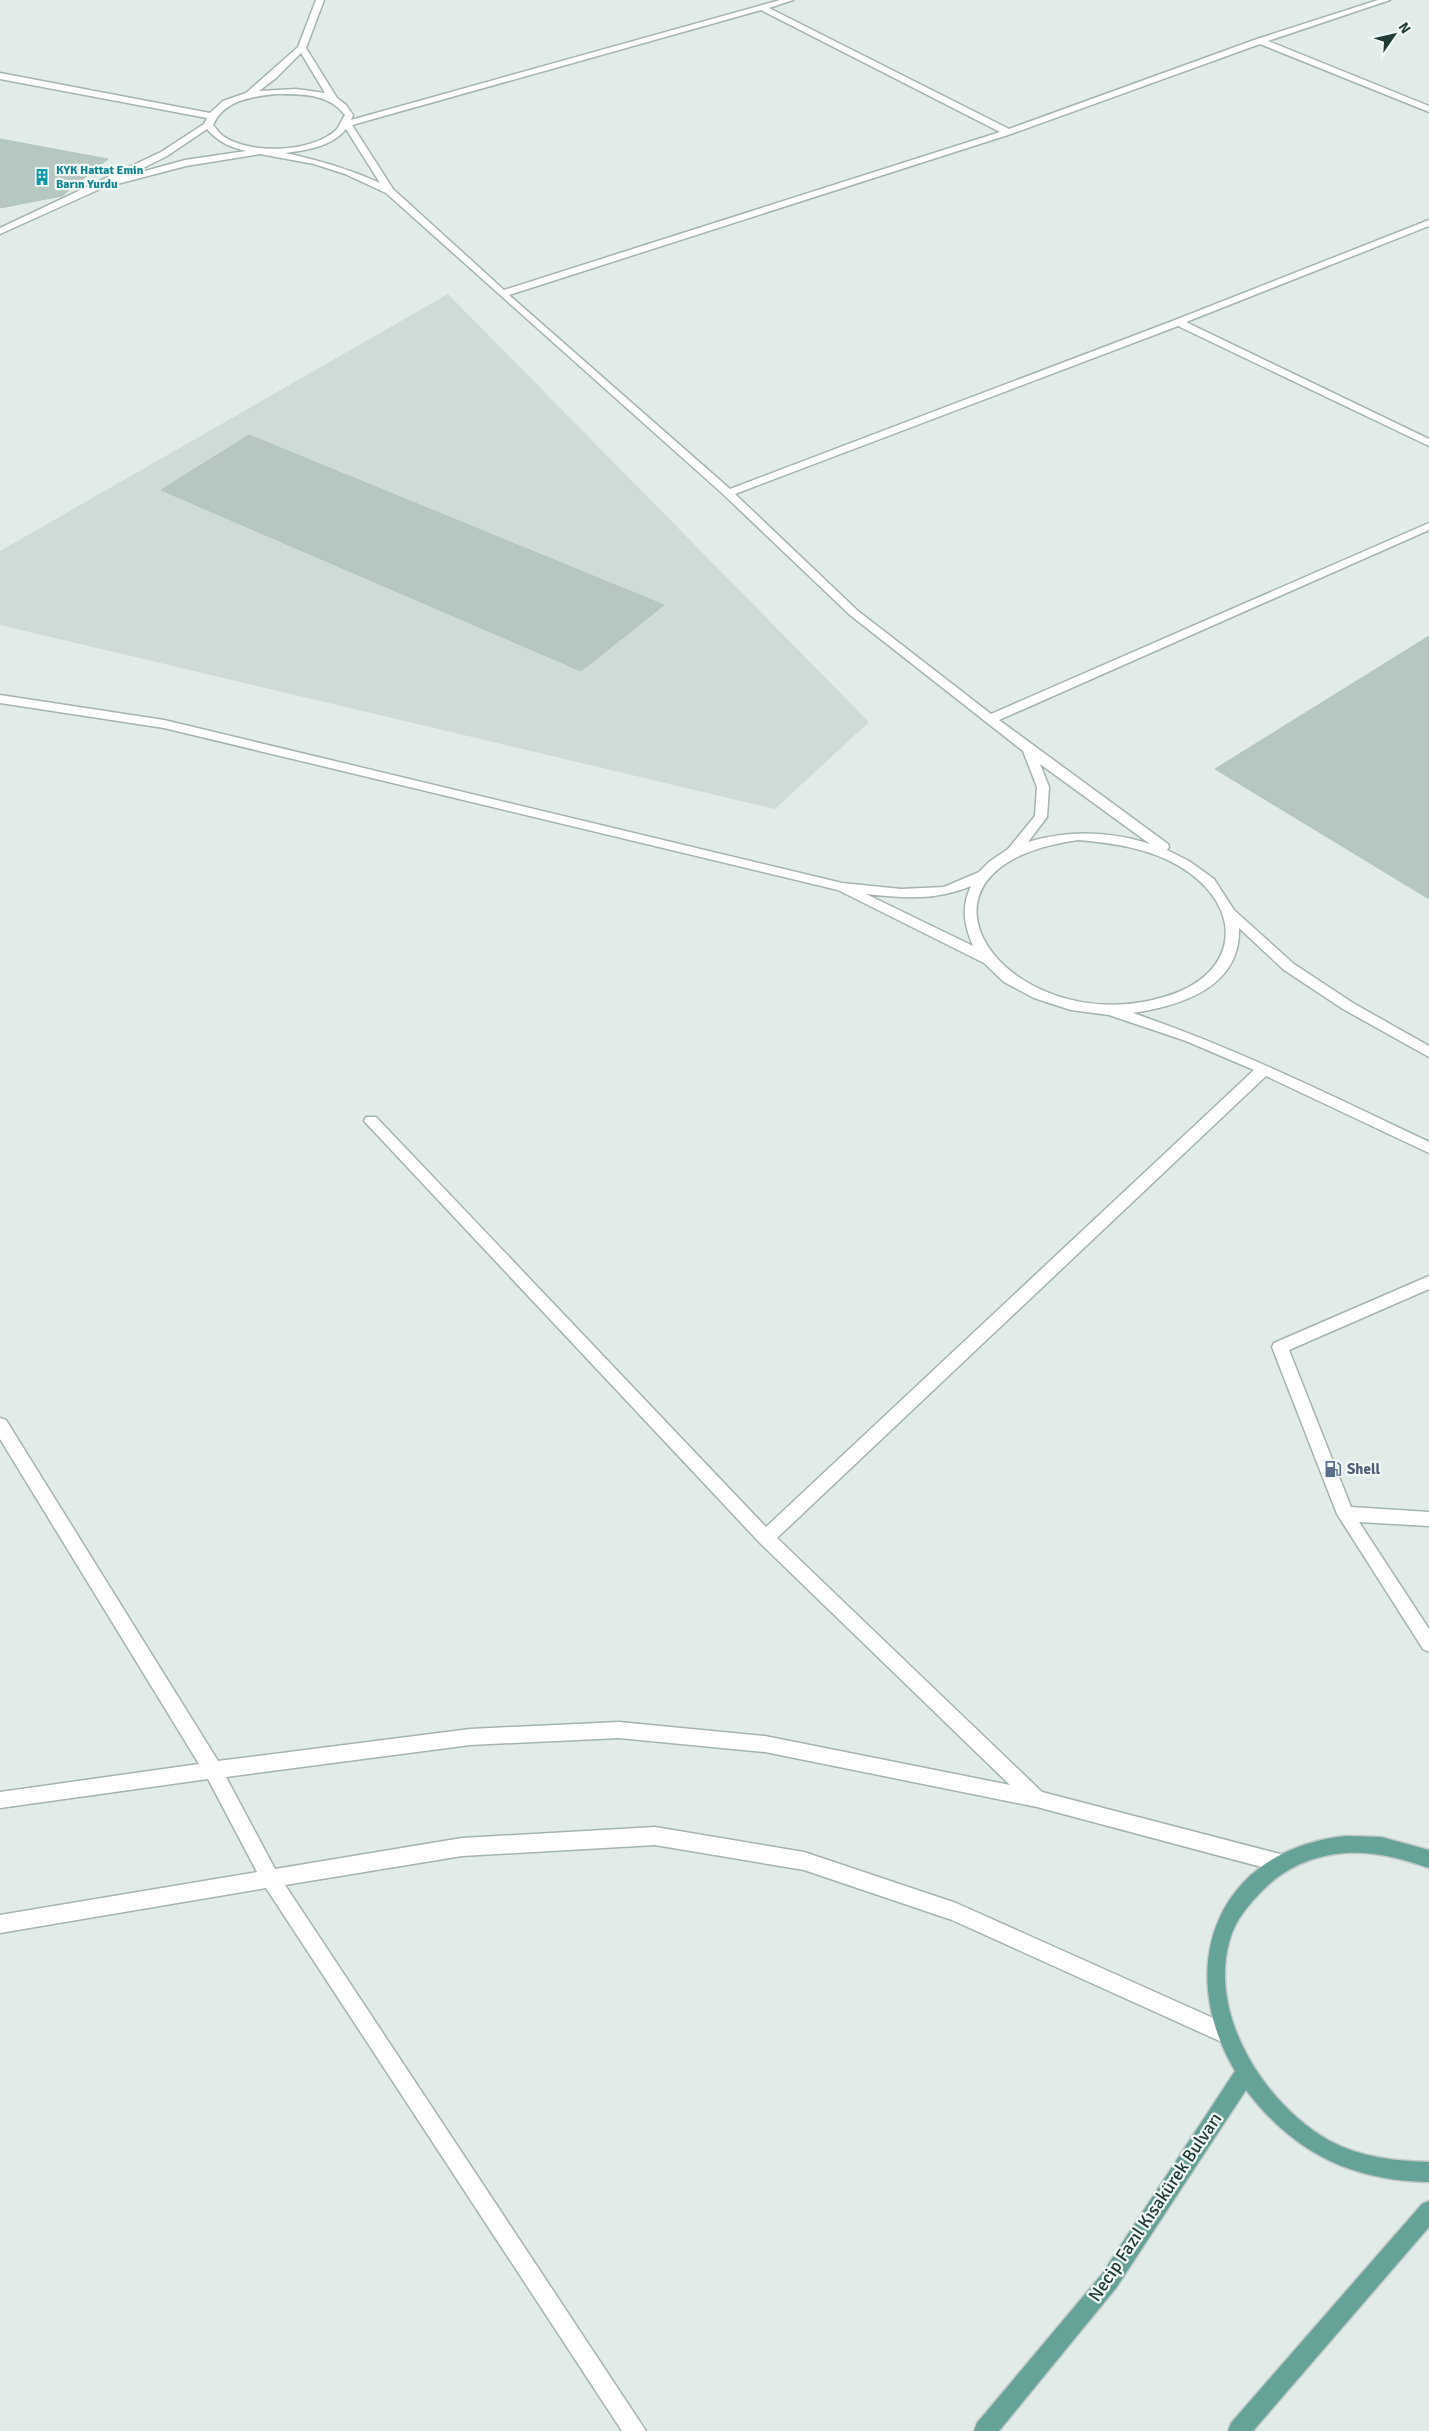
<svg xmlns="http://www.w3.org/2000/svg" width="1429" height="2431" font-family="Signika,sans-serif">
<rect width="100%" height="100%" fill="#e1ece8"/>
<polygon fill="#cfdbd7" points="448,294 869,722 775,809 0,625 0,551"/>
<g fill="#b6c6c1" stroke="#b3c5bf">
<polygon points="0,139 108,159 62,196 0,208"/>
<polygon points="249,435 664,605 581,671 161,490"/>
<polygon points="1429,636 1429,899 1215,769"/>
</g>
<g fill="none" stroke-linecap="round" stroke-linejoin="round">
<g stroke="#a4b4af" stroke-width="3">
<g id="minor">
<path d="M 316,0 L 324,0 L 306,48 L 337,98 L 346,105 L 353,115 L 351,120 L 780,0 L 793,0 L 769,8 L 1009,129 L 1257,39 L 1378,0 L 1390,0 L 1268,41 L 1429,106 L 1429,112 L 1260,44 L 1011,134 L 509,295 L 730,489 L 1175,320 L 1429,220 L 1429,226 L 1186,322 L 1429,439 L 1429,446 L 1178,326 L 735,494 L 858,611 L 991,714 L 1429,523 L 1429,530 L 999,720 L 1168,844 L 1169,847 L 1167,850 L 1189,861 L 1214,879 L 1234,910 L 1294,964 L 1353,1003 L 1429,1046 L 1429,1057 L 1343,1009 L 1284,970 L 1239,928 C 1241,988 1180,1006 1133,1013 C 1235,1048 1331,1095 1429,1142 L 1429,1153 L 1266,1076 L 777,1538 L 1042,1792 L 1280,1854 L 1287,1857 L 1289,1863 L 1287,1869 L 1280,1872 L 1037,1807 L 765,1752 L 619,1738 L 470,1745 L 226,1777 L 275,1869 L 462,1838 L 655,1827 L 804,1852 L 956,1903 L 1231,2026 L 1234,2033 L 1231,2040 L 1224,2043 L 952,1920 L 804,1870 L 655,1845 L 462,1856 L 285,1885 L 646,2431 L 622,2431 L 266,1888 L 0,1933 L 0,1915 L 257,1872 L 208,1779 L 0,1808 L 0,1792 L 199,1764 L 0,1439 L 0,1418 L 6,1420 L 218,1761 L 470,1729 L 619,1722 L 765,1736 L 1010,1785 L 760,1543 L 364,1121 L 366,1117 L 376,1117 L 766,1527 L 1254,1070 L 1186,1041 L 1109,1015 L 1071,1010 L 1034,998 L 1004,982 L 984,963 L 838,890 L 164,728 L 0,703 L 0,695 L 164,720 L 842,883 L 901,889 L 944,887 L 979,872 L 989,862 L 1008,849 L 1035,816 L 1037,787 L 1023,751 L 850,615 L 724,495 L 386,193 L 345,174 L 314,164 L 260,154 L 186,166 L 102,188 L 0,234 L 0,228 L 161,152 L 204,124 L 207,118 L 0,79 L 0,73 L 210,113 L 223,101 L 246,93 L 298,47 ZM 761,10 L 1000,132 L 504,290 L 393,189 L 352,125 ZM 301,53 L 325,93 L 296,89 L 259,91 L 276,78 ZM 275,94 C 301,94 328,93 345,115 C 342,119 340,125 337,129 C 313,153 250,155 223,136 C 219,133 216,128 213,125 C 224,100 251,97 275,94 ZM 207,129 C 218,142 230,147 246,151 L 185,160 L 127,176 L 167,156 ZM 346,129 L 380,183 C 349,169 319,160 285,153 C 307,150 331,147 346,129 ZM 1040,764 L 1150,844 C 1110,831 1069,830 1028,842 L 1047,817 L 1049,787 ZM 1078,840 C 1113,843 1148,848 1179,866 C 1246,906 1241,975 1164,997 C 1008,1043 879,868 1078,840 ZM 971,886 C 961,907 964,925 973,946 L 866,894 C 904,898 935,901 971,886 Z"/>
<polygon points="1429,1276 1429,1289 1289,1350 1351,1507 1429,1512 1429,1526 1359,1522 1429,1629 1429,1652 1423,1649 1337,1514 1272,1347 1274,1343"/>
</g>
</g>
<g stroke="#c1c8c7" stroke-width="3">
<g id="major">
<path d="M 1345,1836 L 1381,1837 L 1429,1850 L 1429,1868 C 1411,1862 1393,1856 1374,1854 C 1333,1849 1293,1860 1264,1889 C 1249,1904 1236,1919 1230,1939 C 1207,2014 1265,2105 1330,2141 C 1360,2157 1395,2161 1429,2162 L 1429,2182 C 1351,2181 1293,2152 1246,2090 L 1116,2288 L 999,2431 L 974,2431 L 977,2423 L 1102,2274 L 1235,2071 C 1173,1965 1218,1850 1345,1836 Z"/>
<polygon points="1429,2201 1429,2227 1253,2431 1228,2431 1231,2423 1422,2204"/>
</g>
</g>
<use href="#minor" fill="#fff" fill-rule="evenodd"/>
<use href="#major" fill="#65a298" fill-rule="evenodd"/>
</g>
<defs>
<g id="building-bare" transform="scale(1.35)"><path d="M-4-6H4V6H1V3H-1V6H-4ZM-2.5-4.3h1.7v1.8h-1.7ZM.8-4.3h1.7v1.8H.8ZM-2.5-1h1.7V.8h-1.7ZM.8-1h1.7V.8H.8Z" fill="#0f9aa8" stroke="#f1f8f5" stroke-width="2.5" paint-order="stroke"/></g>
<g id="fuel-bare" transform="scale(1.35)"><path d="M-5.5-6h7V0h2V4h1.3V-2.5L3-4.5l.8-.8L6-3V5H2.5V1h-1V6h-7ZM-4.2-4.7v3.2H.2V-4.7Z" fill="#5c6f8a" stroke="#f1f8f5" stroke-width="2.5" paint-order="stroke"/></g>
</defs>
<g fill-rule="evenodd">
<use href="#building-bare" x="42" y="177"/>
<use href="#fuel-bare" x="1333" y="1469"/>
</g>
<g text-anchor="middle" stroke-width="4.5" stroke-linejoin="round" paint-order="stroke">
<g font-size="12" font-weight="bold" fill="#0d838f" stroke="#f1f8f5" text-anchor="start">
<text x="56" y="174">KYK Hattat Emin<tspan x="56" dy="14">Barın Yurdu</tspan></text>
</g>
<g font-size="15" font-weight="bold" fill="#4e5e75" stroke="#f1f8f5" text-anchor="start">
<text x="1347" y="1474">Shell</text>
</g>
<g font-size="18" fill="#213c37" stroke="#f1f8f5">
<text transform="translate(1155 2207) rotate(-56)" y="6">Necip Fazıl Kısakürek Bulvarı</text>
</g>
</g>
<g transform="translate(1394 35) rotate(56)" stroke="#f1f8f5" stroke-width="4" paint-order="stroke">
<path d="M0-4L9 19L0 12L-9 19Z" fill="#213c37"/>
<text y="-8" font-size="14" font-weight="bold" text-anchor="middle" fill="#213c37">N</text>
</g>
</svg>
